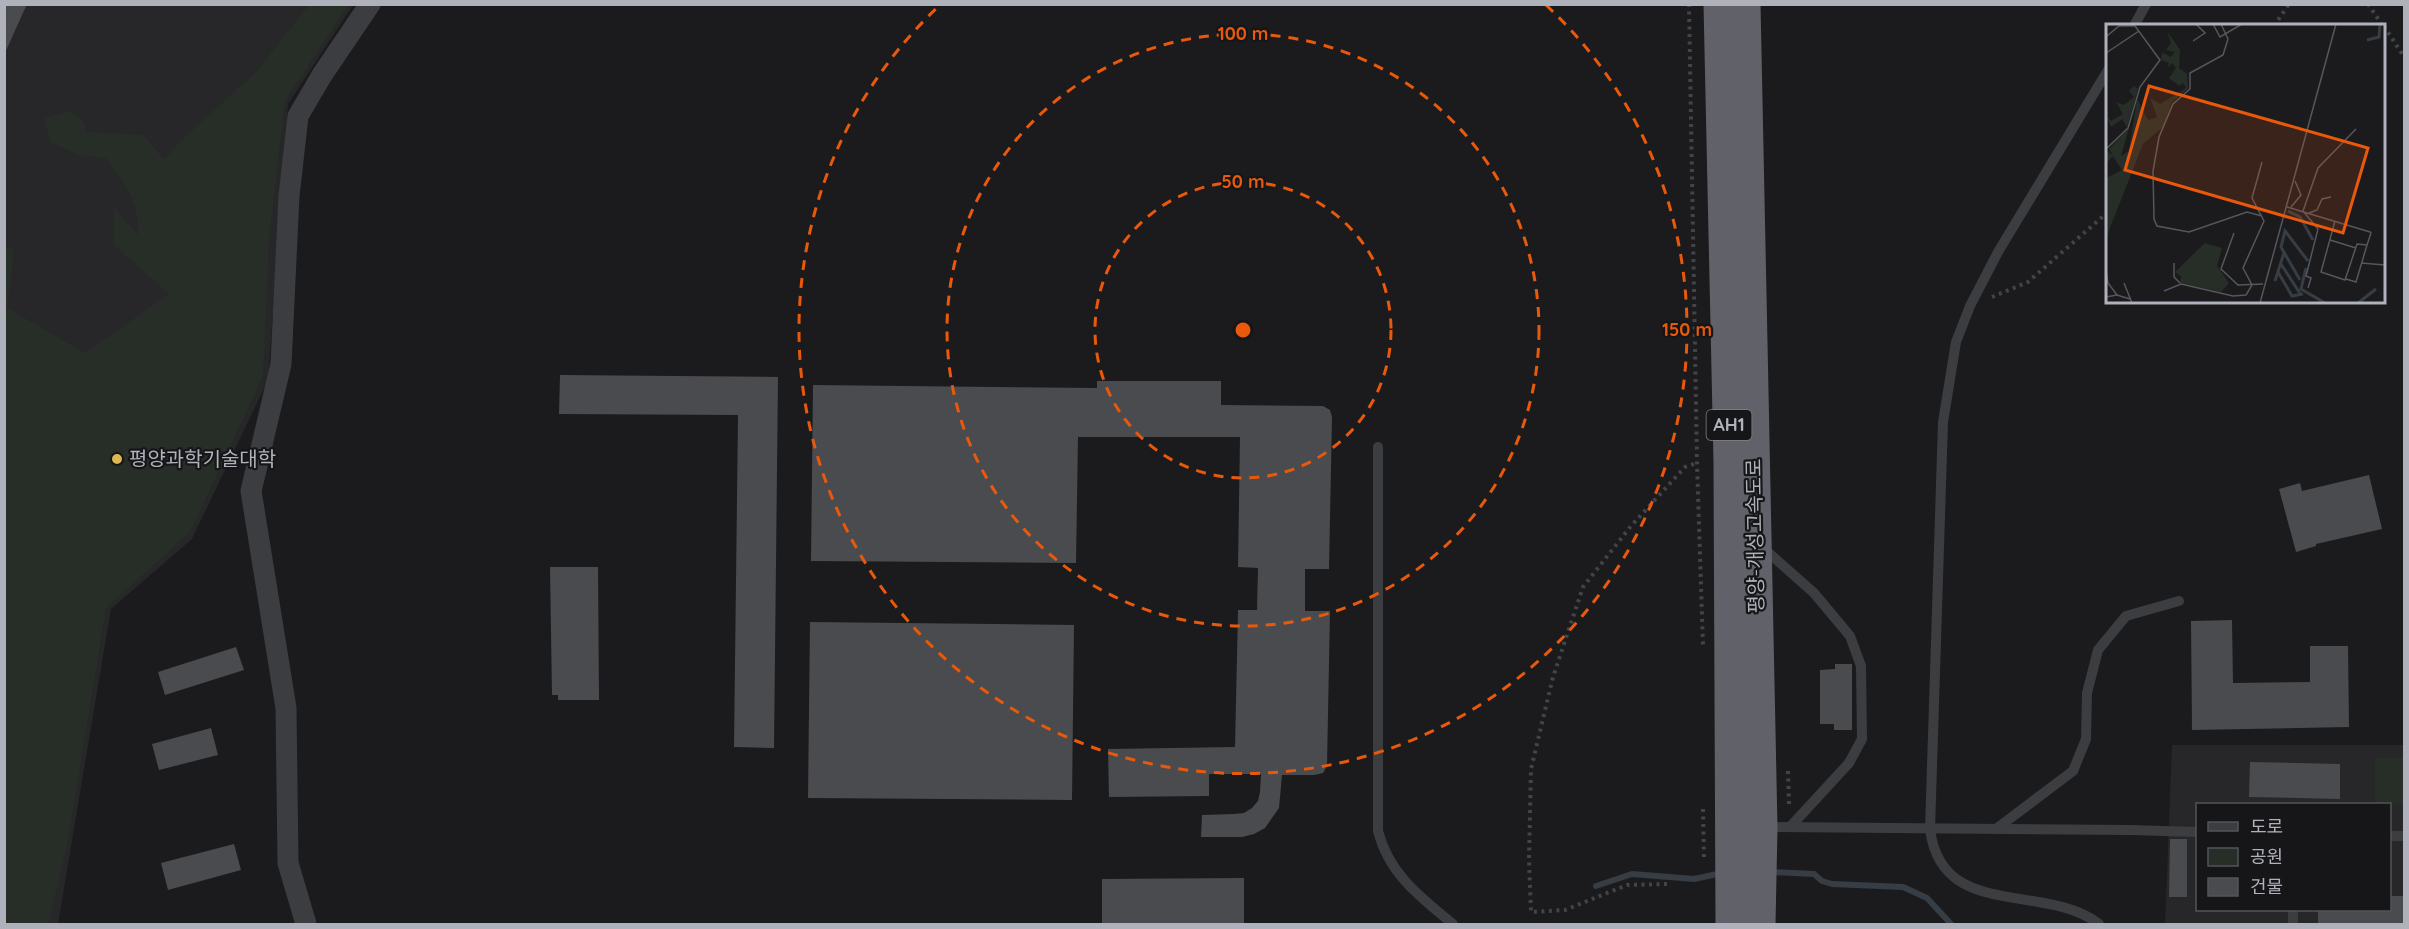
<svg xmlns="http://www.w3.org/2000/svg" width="2409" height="929" font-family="Quicksand,'Noto Sans KR',sans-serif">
<rect width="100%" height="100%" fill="#1b1b1d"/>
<g fill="#27272a" fill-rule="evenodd">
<polygon points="5,5 353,5 288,104 268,380 192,539 111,609 58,924 5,924"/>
<path d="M 2172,745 L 2404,745 L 2404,924 L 2165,924 ZM 2198,804 L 2390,804 L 2390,910 L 2198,910 Z"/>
</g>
<g fill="#272e28">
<path d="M 309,5 L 348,5 L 285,101 L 269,239 L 263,376 L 190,532 L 106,608 L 68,841 L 48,924 L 5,924 L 5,246 L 14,250 L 7,308 L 85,353 L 169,294 L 114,245 L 114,207 L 138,235 C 139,201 126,184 106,158 L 79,155 L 50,142 L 45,118 L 70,111 L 85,123 L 86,132 L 143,135 L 164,159 L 185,137 L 256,72 Z"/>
<polygon points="2375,758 2404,758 2404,805 2375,804"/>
</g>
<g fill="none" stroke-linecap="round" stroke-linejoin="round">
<g stroke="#363d44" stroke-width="6">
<polyline points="1771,872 1814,874 1822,881 1832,884 1903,887 1927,898 1951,924"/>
<polyline points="1596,886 1632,874 1694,879 1722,873"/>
</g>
</g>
<g fill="#4a4b4f">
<polygon points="4,4 27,4 4,55"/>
<polygon points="560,375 778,377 774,748 734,747 738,415 559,414"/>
<polygon points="1097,381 1221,381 1221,405 1323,406 1330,410 1332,417 1329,569 1305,569 1305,611 1330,611 1327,766 1323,773 1314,775 1282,775 1279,808 1265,828 1254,834 1242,837 1201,837 1202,815 1234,814 1244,813 1252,808 1258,801 1260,792 1261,774 1209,774 1209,796 1109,797 1108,749 1235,747 1238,610 1257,610 1258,568 1238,567 1240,437 1078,437 1076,563 811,561 813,385 1097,388"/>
<polygon points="2369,475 2382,529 2316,544 2316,546 2296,552 2279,489 2300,483 2302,491"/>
<polygon points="550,567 598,567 599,700 558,700 558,695 552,695"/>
<polygon points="2232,620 2233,683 2310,682 2310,646 2348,646 2349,727 2192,730 2191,621"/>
<polygon points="810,622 1074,625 1072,800 808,798"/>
<polygon points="236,647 244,670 165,695 158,672"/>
<polygon points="1835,664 1852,664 1852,730 1834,730 1834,724 1820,724 1820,670 1835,669"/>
<polygon points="211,728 218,755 159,770 152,744"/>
<polygon points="2250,762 2340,764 2340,799 2249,797"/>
<polygon points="2170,839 2187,839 2187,897 2169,897"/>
<polygon points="234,844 241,870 168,890 161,863"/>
<polygon points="1244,878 1244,924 1102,924 1102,879"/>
<polygon points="2390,896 2404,896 2404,924 2318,924 2318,909 2390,909"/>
</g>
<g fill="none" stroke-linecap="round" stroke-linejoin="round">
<g stroke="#424448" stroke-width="4" stroke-dasharray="3 4.5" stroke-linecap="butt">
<polyline points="1689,4 1697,463 1703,646"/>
<polyline points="2368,4 2383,26"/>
<polyline points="2274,26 2289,4"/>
<polyline points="2384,26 2404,57"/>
<polyline points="1992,297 2028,282 2108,212"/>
<polyline points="1788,771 1789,805"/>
<polyline points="1703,809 1704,861"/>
<polyline points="1667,884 1627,885 1565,910 1531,912 1529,860 1531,769 1553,677 1583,587 1631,526 1685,467 1697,463"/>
</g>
<g stroke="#3c3d41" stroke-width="10">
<polyline points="2134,26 2146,4"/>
<path d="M 1378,447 L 1378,831 C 1389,874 1420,897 1453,924"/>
<polyline points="1762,547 1814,593 1850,636 1861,666 1862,739 1849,763 1790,827"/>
<polyline points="1764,827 2130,830 2198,832"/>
<polyline points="1996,829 2073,771 2086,739 2087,693 2098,650 2126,616 2179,601"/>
<polyline points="2390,836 2404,836"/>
<path d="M 2099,924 C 2045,882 1941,921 1930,829 L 1943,422 L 1956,342 L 1970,306 L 1998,252 L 2108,70"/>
<polyline points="2293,924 2293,910"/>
</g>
<polyline stroke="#3c3d41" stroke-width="21" points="306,924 288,863 286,708 251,491 281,364 289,196 298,116 322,75 370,4"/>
<g stroke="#616269" stroke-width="33">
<polyline points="1720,4 1730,462 1732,924"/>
<polyline points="1744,4 1761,828 1759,924"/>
</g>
</g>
<g fill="none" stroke="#e8590c" stroke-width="3" stroke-dasharray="10 8">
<circle cx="1243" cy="330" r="148"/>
<circle cx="1243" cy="330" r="296"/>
<path d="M1546 5A444 444 0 1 1 940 5"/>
</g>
<circle fill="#ddb753" stroke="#161618" stroke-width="2" cx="117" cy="459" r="6"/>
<g text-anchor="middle" stroke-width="4.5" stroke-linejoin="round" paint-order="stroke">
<rect fill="#161618" stroke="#81838a" stroke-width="1.5" x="1706.5" y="410" width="45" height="30" rx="4.5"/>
<g font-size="18" font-weight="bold" fill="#afb2bb">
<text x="1729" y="431">AH1</text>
</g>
<g font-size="20" fill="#afb2bb" stroke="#161618" text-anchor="start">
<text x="129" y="466">평양과학기술대학</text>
</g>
<g font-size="20" fill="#afb2bb" stroke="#161618">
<text transform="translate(1755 536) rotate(-91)" y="7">평양-개성고속도로</text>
</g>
</g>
<g transform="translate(2106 24)">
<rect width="279" height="279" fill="#1b1b1d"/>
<path d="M 61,7 L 74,26 L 73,44 L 81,50 L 82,65 L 66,78 L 57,103 L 37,120 L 0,214 L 0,154 L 16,146 L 7,132 L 0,139 L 0,126 L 7,132 L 3,125 L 23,104 L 15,132 L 23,127 L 31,75 L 42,96 L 51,93 L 44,74 L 54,80 L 80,64 L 77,59 L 73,62 L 63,54 L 70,44 L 66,39 L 61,44 L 63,39 L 55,36 L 56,28 L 65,33 L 69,28 L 60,26 L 65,19 ZM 28,62 L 32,65 L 21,103 L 16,95 L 5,103 L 0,91 L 5,97 L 17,90 L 10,78 L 18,81 L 28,73 L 23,67 ZM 99,219 L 116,224 L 111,242 L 123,259 L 115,268 L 74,259 L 75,252 L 69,248 Z" fill="#272e28"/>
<path fill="none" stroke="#363d44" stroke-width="3" d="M 261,16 L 273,13 L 274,0M 182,187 L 194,193 L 207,216M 175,240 L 195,271M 200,244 L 195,265 L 219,279M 172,248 L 186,272 L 197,270M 194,256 L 175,223 L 179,207 L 202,237M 169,257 L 178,229M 252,279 L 270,265"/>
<path fill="none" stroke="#56575c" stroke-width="1.5" d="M 107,0 L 114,13 L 136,0M 115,0 L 122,15 L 117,31 L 84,49 L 84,65 L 67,80 L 53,113 L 47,147 L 48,195 L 51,202 L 83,208 L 141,188 L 156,192M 87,17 L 99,9 L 90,0M 0,29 L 33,7M 0,125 L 22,104 L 34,63 L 54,36 L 29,2 L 13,2 L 1,12M 181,183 L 264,208 L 265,209 L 261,221 L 251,220 L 239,256 L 215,248 L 229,197M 185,183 L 195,171 L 189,157M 203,189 L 211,186 L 216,175 L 225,173M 128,209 L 115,245 L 132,261 L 157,260M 224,216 L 250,224M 68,239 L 68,253 L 74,259M 255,239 L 279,241M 0,247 L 2,259 L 11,271M 240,255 L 250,258 L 261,221M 18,259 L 26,279M 202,264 L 205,254 L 200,252 L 212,205 L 197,187 L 212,144 L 250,105M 58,267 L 75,260 L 127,272 L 140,271 L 146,261 L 137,244 L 158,197 L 146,174 L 156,138M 0,273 L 11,271 L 24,275M 154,279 L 230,0"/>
<path fill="#e8590c" fill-opacity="0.15" stroke="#e8590c" stroke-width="3" d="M 43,62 L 262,124 L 237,209 L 19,146 Z"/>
<rect width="279" height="279" fill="none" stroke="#afb2bb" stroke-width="3"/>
</g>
<circle cx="1243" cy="330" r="9" fill="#e8590c" stroke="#161618" stroke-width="3"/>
<g font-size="18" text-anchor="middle" font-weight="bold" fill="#e8590c" stroke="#161618" stroke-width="4.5" stroke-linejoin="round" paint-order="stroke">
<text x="1243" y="40">100 m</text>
<text x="1243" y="188">50 m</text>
<text x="1687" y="336">150 m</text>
</g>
<rect width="2409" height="929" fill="none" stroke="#afb2bb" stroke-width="12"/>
<rect x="2196" y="803" width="195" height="108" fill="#161618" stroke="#535459" stroke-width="1.5"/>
<rect x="2208" y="822" width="30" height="9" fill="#3c3d41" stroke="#535459" stroke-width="1.5"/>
<text x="2250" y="833" font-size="18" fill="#afb2bb">도로</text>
<rect x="2208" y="848" width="30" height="18" fill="#272e28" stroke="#535459" stroke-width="1.5"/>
<text x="2250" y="863" font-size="18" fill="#afb2bb">공원</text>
<rect x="2208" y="878" width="30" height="18" fill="#4a4b4f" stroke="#535459" stroke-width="1.5"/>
<text x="2250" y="893" font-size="18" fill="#afb2bb">건물</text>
</svg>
